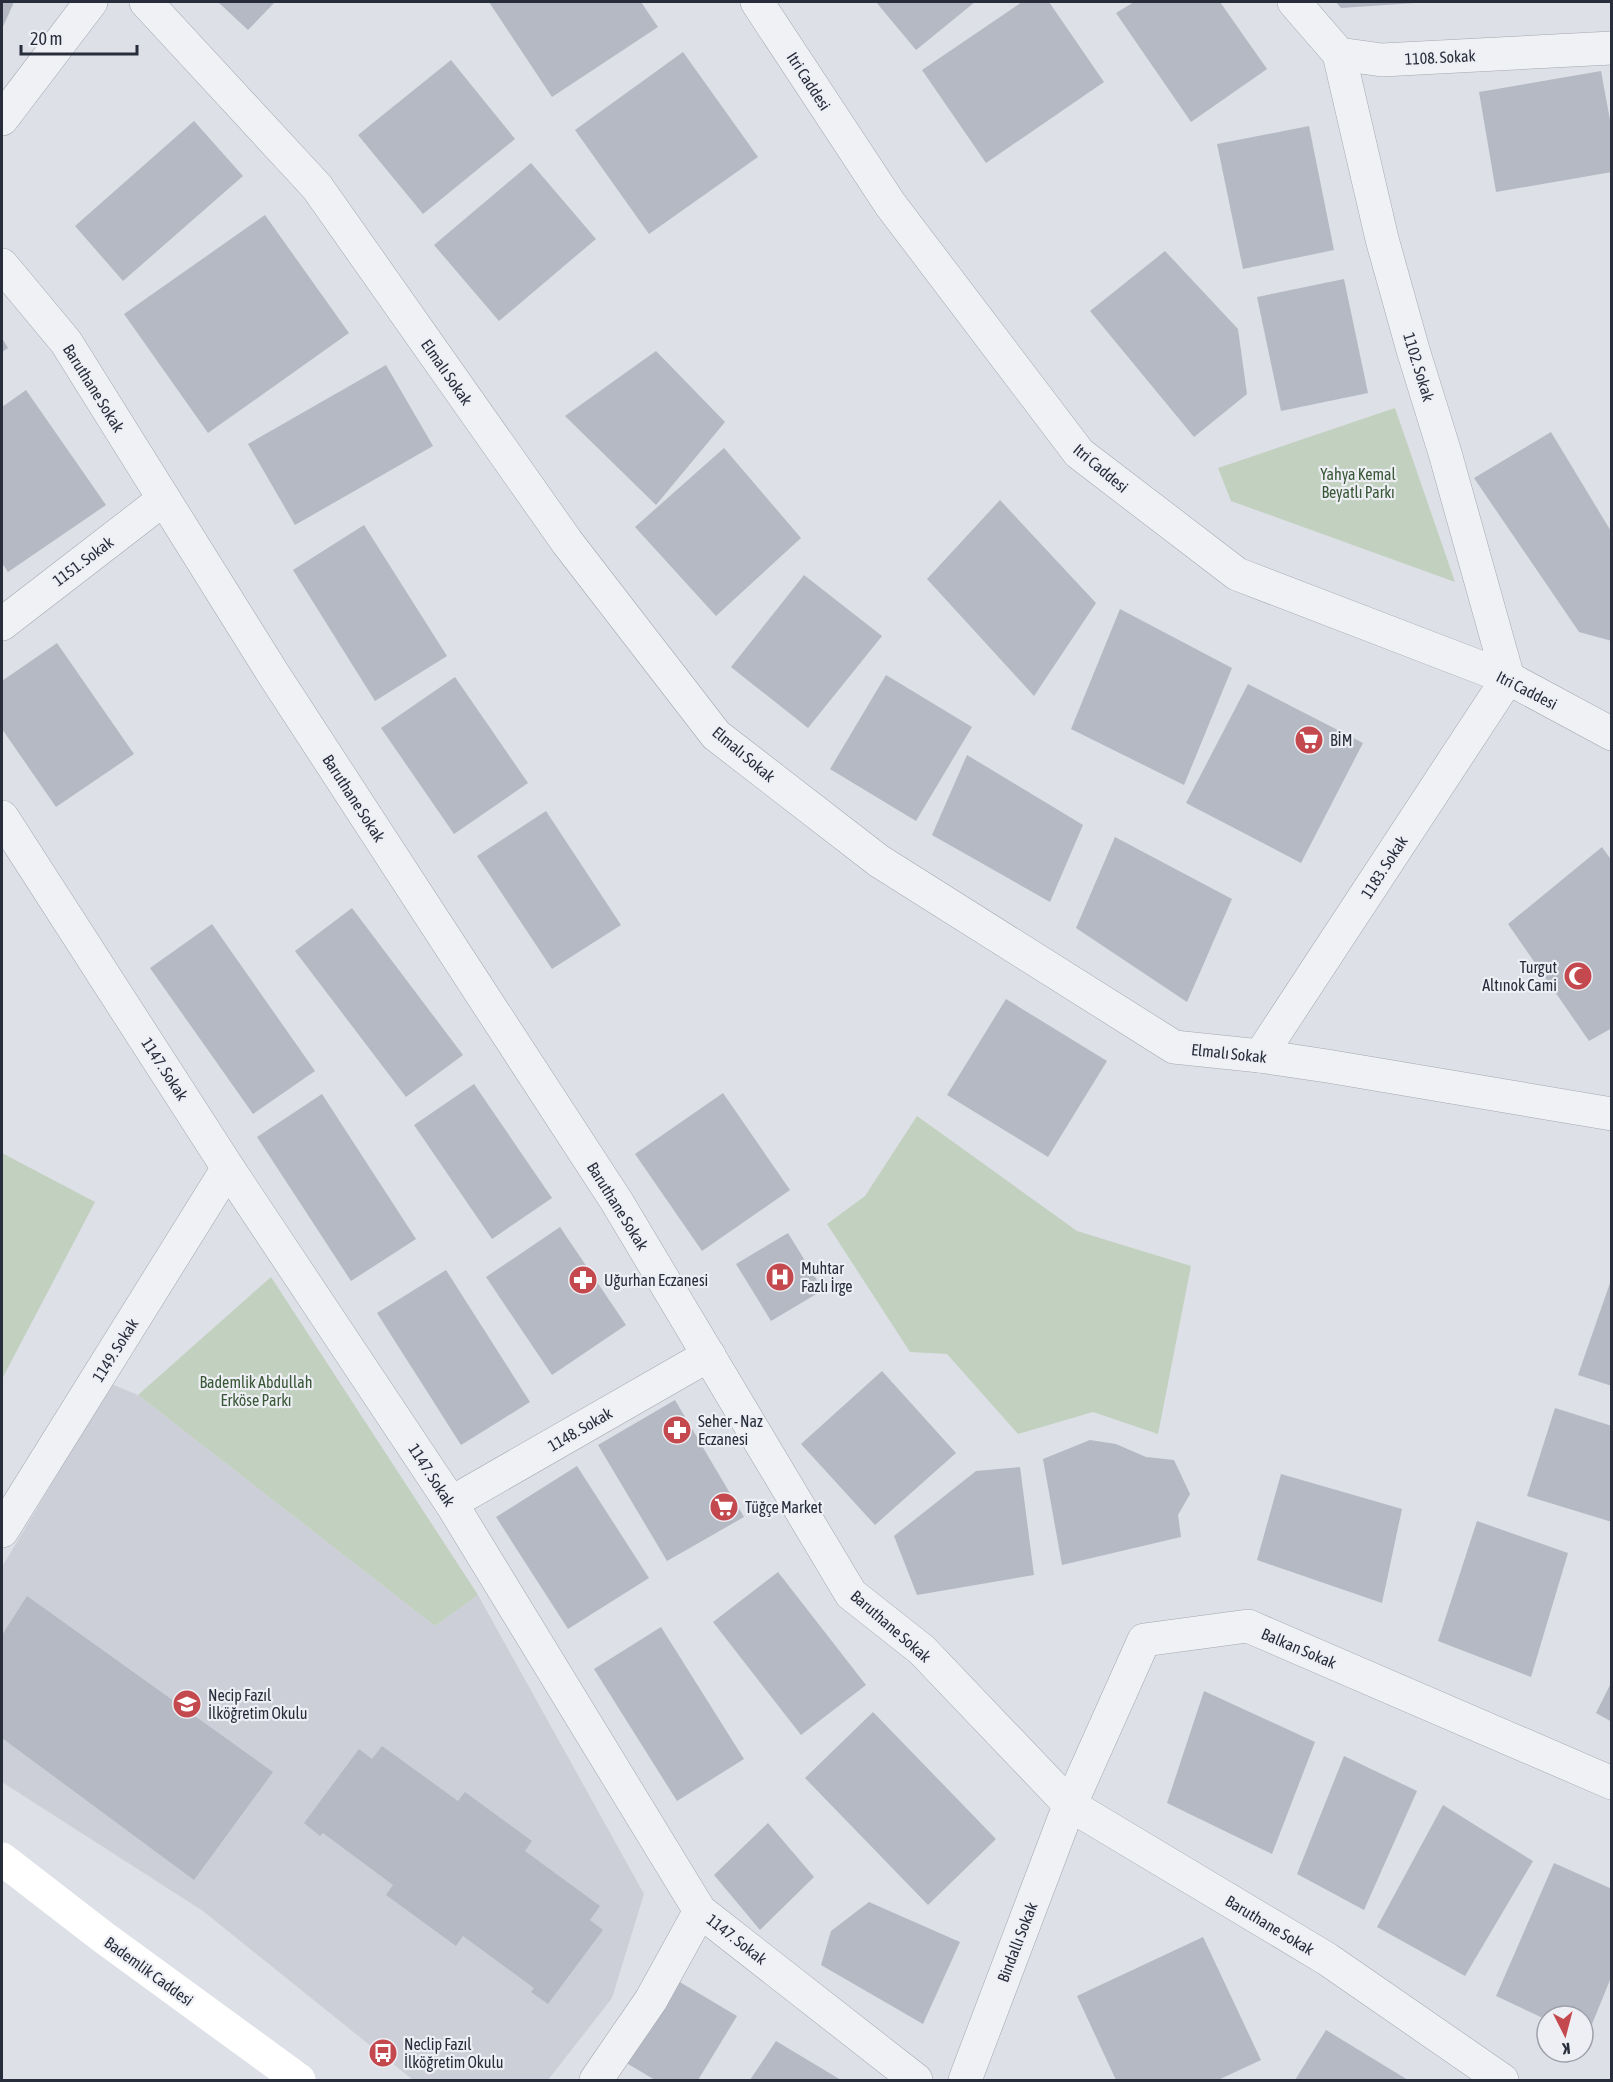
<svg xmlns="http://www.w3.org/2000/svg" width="1613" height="2082" font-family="'Asap Condensed',sans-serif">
<rect width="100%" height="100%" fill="#dde0e6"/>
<polygon fill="#cccfd8" points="111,1384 138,1395 435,1626 478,1595 644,1894 612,1998 548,2080 413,2080 203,1911 2,1782 2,1567"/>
<g fill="#c2d0bf">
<polygon points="1395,408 1455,582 1231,501 1218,468"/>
<polygon points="917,1116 1077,1231 1191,1266 1158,1434 1093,1412 1018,1434 947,1354 910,1352 827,1224 865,1196"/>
<polygon points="2,1153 95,1202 2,1379"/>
<polygon points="271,1277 478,1595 435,1626 138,1395"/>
</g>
<g fill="#b5b9c3">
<polygon points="2,2 14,2 2,29"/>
<polygon points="218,2 275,2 248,30"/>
<polygon points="489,2 641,2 658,27 552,97"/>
<polygon points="876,2 975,2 916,50"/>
<polygon points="1022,2 1049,2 1104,82 986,163 922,70"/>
<polygon points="1134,2 1220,2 1267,69 1191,122 1116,13"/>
<polygon points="1336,2 1415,2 1415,3 1341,8"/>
<polygon points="683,52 758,157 649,234 575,130"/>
<polygon points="451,60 515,139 423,214 358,135"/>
<polygon points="1601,71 1612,131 1612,172 1496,192 1479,92"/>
<polygon points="194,121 243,176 123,281 75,226"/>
<polygon points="1309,126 1334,250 1243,269 1217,144"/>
<polygon points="531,163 596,239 499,321 434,245"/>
<polygon points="265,215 349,333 208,433 124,314"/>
<polygon points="1165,251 1238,329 1247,394 1194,437 1090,311"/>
<polygon points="1344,279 1368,393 1281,411 1257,297"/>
<polygon points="2,338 8,348 2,352"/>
<polygon points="656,351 725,422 656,505 565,416"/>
<polygon points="386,365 433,446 295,525 248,444"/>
<polygon points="26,390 106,505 8,572 2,563 2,407"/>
<polygon points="1551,432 1612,533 1612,641 1579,632 1474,478"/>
<polygon points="724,448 801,538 716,616 635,527"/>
<polygon points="1000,500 1096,603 1034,696 927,579"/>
<polygon points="364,525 447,656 375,701 293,570"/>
<polygon points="804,575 882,636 808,728 731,667"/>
<polygon points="1120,609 1232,668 1184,785 1071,729"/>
<polygon points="57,643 134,754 56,807 2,729 2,681"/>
<polygon points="886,675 972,727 916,821 830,769"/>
<polygon points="455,677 528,783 454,834 381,728"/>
<polygon points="1248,684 1363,743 1301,863 1186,803"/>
<polygon points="967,755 1083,825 1050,902 932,835"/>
<polygon points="546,811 621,925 552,969 477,856"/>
<polygon points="1115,837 1232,899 1187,1002 1076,928"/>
<polygon points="1602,847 1612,861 1612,1028 1589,1041 1508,924"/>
<polygon points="352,908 463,1055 406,1097 295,951"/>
<polygon points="212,924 315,1071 253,1114 150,968"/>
<polygon points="1006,999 1107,1061 1048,1157 947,1095"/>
<polygon points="474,1084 552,1198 492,1239 414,1125"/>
<polygon points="723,1093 790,1190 702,1251 635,1154"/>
<polygon points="322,1094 416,1239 351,1281 257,1137"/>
<polygon points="560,1227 626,1325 552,1375 486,1277"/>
<polygon points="788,1233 823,1290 771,1321 736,1264"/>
<polygon points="446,1270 530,1402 461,1445 377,1313"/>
<polygon points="1610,1283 1612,1284 1612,1386 1578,1375"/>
<polygon points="882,1371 956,1453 875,1525 801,1444"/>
<polygon points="675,1400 744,1517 667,1561 598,1445"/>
<polygon points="1555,1408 1612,1426 1612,1522 1527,1496"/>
<polygon points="1090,1440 1116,1444 1146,1457 1174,1460 1190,1494 1178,1515 1181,1537 1062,1565 1043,1459"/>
<polygon points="577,1466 649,1578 568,1629 496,1517"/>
<polygon points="1020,1467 1034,1575 917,1595 894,1536 976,1471"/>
<polygon points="1281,1474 1402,1509 1382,1603 1257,1560"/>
<polygon points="1477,1521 1568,1553 1531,1677 1438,1641"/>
<polygon points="778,1572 866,1685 801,1735 713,1622"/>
<polygon points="27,1596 273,1772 194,1880 2,1738 2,1635"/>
<polygon points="661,1627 744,1759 677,1801 594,1669"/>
<polygon points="1612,1681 1612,1722 1596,1713"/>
<polygon points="1204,1691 1315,1742 1272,1854 1167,1803"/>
<polygon points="873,1712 996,1839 928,1905 805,1778"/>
<polygon points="382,1746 458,1801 465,1792 532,1841 525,1851 600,1906 590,1920 603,1930 548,2004 531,1992 534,1988 463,1936 456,1946 386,1895 393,1885 323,1833 320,1836 304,1823 359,1749 372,1759"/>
<polygon points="1344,1756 1417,1791 1364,1910 1297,1874"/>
<polygon points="1443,1805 1533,1861 1465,1976 1377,1927"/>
<polygon points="768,1823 814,1877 760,1930 714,1875"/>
<polygon points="1554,1863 1612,1889 1612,1975 1586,2039 1583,2037 1583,2016 1547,2016 1547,2020 1496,1996"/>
<polygon points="869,1902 960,1942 923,2024 821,1965 831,1931"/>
<polygon points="1203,1937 1261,2060 1218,2080 1116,2080 1077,1996"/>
<polygon points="668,1975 737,2016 698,2080 655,2080 618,2058"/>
<polygon points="1326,2030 1408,2080 1295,2080"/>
<polygon points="776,2041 841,2080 750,2080"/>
</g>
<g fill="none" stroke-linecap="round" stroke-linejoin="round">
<g stroke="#a3a7b0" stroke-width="34">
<g id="street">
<polyline points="146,2 317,187 567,542 716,735 879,861 1174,1047 1260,1056 1327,1066 1612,1114"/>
<polyline points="757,2 890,204 1079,453 1237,574 1508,678 1612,734"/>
<polyline points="1294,2 1339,54 1382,60 1612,48"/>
<polyline points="2,119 91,2"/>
<polyline points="2,265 66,342 272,672 617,1202 851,1594 922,1650 1070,1805 1327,1959 1502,2080"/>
<polyline points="2,624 164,499"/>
<polyline points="2,817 228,1168 451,1503 700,1911 916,2080"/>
<polyline points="1260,1056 1508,678 1445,453 1413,350 1382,239 1339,54"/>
<polyline points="451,1503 709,1355"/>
<polyline points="2,1531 228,1168"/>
<polyline points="596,2080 651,2000 700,1911"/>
<polyline points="965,2080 1064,1819 1144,1640 1248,1626 1612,1783"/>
</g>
</g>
<use href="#street" stroke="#f0f1f5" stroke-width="33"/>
<polyline stroke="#fff" stroke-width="33" points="2,1859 103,1937 299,2080"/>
</g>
<defs>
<g id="supermarket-disc" transform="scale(1.5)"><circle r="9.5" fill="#c4494e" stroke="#edeff4"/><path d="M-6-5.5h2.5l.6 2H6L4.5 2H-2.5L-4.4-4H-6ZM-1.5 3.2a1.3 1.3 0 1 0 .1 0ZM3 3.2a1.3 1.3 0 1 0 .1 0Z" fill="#fff"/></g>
<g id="mosque-disc" transform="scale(1.5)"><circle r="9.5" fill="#c4494e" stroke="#edeff4"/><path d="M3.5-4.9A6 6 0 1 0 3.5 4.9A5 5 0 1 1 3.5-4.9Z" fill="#fff"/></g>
<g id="hospital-disc" transform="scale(1.5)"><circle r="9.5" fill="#c4494e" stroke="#edeff4"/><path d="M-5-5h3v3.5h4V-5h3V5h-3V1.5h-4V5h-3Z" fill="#fff"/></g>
<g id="pharmacy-disc" transform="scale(1.5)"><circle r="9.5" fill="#c4494e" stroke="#edeff4"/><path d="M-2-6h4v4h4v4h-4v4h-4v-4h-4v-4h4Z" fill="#fff"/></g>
<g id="school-disc" transform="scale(1.5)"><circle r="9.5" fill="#c4494e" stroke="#edeff4"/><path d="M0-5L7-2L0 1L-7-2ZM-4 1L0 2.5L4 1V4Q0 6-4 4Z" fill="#fff"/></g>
<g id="bus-disc" transform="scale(1.5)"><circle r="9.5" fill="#c4494e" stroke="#edeff4"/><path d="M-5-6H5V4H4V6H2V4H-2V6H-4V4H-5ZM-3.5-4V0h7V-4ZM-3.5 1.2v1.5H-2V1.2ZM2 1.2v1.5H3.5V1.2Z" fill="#fff"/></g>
</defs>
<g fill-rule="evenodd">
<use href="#supermarket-disc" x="1309" y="740"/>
<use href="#mosque-disc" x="1578" y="976"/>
<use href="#hospital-disc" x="780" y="1277"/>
<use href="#pharmacy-disc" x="583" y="1280"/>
<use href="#pharmacy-disc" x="677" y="1430"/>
<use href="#supermarket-disc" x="724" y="1507"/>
<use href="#school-disc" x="187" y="1704"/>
<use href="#bus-disc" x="383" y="2053"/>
</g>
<g text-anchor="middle" stroke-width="4.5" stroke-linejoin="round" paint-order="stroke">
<g font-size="16" fill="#282d3c" stroke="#edeff4">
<text transform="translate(1440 57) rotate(-3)" y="6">1108. Sokak</text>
<text transform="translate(809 81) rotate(57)" y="6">Itri Caddesi</text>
<text transform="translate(1419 367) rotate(73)" y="6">1102. Sokak</text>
<text transform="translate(447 372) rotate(55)" y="6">Elmalı Sokak</text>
<text transform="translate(94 388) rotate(58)" y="6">Baruthane Sokak</text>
<text transform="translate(1101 468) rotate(40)" y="6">Itri Caddesi</text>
<text transform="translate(83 561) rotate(-37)" y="6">1151. Sokak</text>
<text transform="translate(1527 690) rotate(27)" y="6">Itri Caddesi</text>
<text transform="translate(744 754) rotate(40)" y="6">Elmalı Sokak</text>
<text transform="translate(354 798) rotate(57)" y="6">Baruthane Sokak</text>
<text transform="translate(1384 867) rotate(-57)" y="6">1183. Sokak</text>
<text transform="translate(1229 1053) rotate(6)" y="6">Elmalı Sokak</text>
<text transform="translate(165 1069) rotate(57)" y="6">1147. Sokak</text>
<text transform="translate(618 1206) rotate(58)" y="6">Baruthane Sokak</text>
<text transform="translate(115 1350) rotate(-58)" y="6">1149. Sokak</text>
<text transform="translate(580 1429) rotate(-30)" y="6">1148. Sokak</text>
<text transform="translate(432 1475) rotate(57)" y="6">1147. Sokak</text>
<text transform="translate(891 1626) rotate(41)" y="6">Baruthane Sokak</text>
<text transform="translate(1299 1648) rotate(23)" y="6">Balkan Sokak</text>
<text transform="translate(1270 1925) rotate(31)" y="6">Baruthane Sokak</text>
<text transform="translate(737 1939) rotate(38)" y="6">1147. Sokak</text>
<text transform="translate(1017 1942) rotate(-69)" y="6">Bindallı Sokak</text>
<text transform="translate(149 1971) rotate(36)" y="6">Bademlik Caddesi</text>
</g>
<g font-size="16" fill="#395736" stroke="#edeff4">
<text x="1358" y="480">Yahya Kemal<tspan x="1358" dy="18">Beyatlı Parkı</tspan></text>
<text x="256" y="1388">Bademlik Abdullah<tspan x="256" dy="18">Erköse Parkı</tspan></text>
</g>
<g font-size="16" fill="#282d3c" stroke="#edeff4" text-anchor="start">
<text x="1330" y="746">BİM</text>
<text x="1557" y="973" text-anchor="end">Turgut<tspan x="1557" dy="18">Altınok Cami</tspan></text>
<text x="801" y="1274">Muhtar<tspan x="801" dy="18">Fazlı İrge</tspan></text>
<text x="604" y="1286">Uğurhan Eczanesi</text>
<text x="698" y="1427">Seher - Naz<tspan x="698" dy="18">Eczanesi</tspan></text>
<text x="745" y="1513">Tüğçe Market</text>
<text x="208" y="1701">Necip Fazıl<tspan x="208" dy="18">İlköğretim Okulu</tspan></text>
<text x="404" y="2050">Neclip Fazıl<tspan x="404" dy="18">İlköğretim Okulu</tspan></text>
</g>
</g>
<rect width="1613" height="2082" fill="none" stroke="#282d3c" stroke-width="6"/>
<g transform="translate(1565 2034) rotate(174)"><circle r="28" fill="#edeff4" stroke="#9ea1aa" stroke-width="1.5"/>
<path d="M0-4.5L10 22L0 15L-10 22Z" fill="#c4494e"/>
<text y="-9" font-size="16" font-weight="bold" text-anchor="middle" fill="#282d3c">K</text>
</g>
<path d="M21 45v9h116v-9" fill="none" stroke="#282d3c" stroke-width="3"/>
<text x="30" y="45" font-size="18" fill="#282d3c" stroke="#edeff4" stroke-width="4.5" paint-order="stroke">20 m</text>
</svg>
